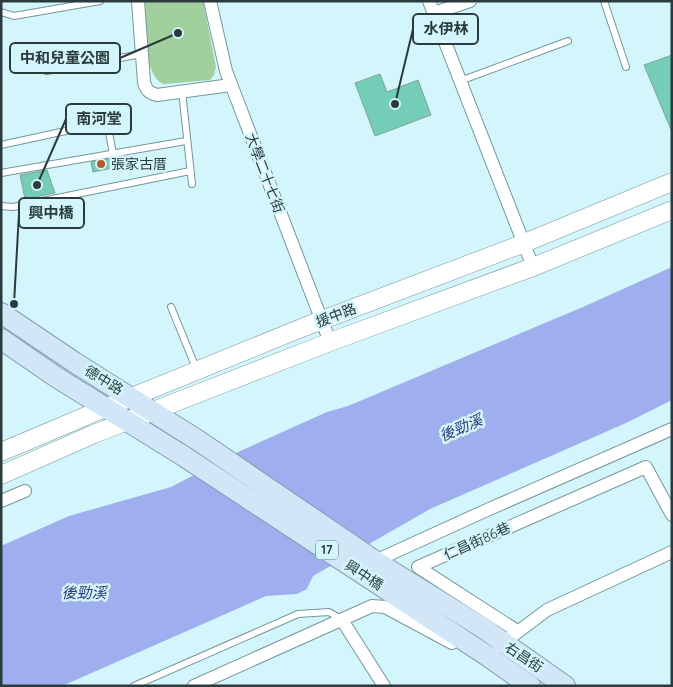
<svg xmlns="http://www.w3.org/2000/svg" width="673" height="687" font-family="Quicksand,'Noto Sans TC',sans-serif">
<rect width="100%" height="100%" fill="#d2f6fb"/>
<path fill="#a1d09c" d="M 145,1 L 203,1 L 216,67 L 214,75 L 210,80 L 164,84 C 142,76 146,21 145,1 Z"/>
<polygon fill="#9eaeee" points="672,267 672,400 626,423 430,509 313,576 307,589 297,594 266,596 62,686 1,686 1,546 69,516 171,487 238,452 327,412 348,406 583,307"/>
<g fill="#74cdb6" stroke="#83a399">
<polygon points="672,55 672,132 644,65"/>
<polygon points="380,74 387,92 418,80 431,115 375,136 355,83"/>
<polygon points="110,159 112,168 93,172 91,162"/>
<polygon points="47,170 55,193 25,199 20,175"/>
</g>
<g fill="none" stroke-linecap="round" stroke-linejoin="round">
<g stroke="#75979c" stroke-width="8">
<g id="lane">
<polyline points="604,1 626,67"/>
<polyline points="1,12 14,16 100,1"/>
<polyline points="47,71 142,54"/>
<polyline points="460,81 568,41"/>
<polyline points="182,91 192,184"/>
<polyline points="1,145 107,122 113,154"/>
<polyline points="1,173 186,141"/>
<polyline points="1,206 13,207 190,171"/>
<polyline points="171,307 196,368"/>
<polyline points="134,686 298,614 329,612 341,619"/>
</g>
</g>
<g stroke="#75979c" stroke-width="14">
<g id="street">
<path d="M 138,1 L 144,82 C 146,90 149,93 157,95 L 231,85"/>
<polyline points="210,1 226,71 330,342"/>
<polyline points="429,1 533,267"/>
<polyline points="434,13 470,1"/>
<polyline points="1,501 25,491"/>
<polyline points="375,561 487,510 672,429"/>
<polyline points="342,620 384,686"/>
<polyline points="517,631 418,567 646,467 672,515"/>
<polyline points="499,646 547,610 672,552"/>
<polyline points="194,686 372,606 385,607 452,643"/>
</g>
</g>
<g stroke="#75979c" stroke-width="19">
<g id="secondary">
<polyline points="1,452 105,408 304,327 522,244 672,182"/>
<polyline points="1,475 94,434 330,342 533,267 672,210"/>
</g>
</g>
<g stroke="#839fb1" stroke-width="22">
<g id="primary">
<polyline points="1,313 74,362 199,441 375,561 483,628 565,686"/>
<polyline points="1,339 56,377 185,457 489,657 530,686"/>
</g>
</g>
<use href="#lane" stroke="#fff" stroke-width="6"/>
<use href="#street" stroke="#fff" stroke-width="12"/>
<use href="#secondary" stroke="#fff" stroke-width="18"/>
<use href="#primary" stroke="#d1e6f6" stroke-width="20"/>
</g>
<circle fill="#bd5826" stroke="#d2f6fb" stroke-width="2" cx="101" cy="164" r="5"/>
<g text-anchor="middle" stroke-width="5" stroke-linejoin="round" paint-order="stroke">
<rect fill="#d2f6fb" stroke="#5d7275" stroke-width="1" x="316" y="540.5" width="22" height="19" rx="4"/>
<g font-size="12" font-weight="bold" fill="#2b3a3c">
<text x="327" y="554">17</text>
</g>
<g font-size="14" fill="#2b3a3c" stroke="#d2f6fb" text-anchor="start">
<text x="111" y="169">張家古厝</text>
</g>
<g font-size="14" fill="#2b3a3c" stroke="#d2f6fb">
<text transform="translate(265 173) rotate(69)" y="5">大學二十七街</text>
<text transform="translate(336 315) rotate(-21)" y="5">援中路</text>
<text transform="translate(104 380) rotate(31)" y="5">德中路</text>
<text transform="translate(477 541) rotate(-24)" y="5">仁昌街86巷</text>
<text transform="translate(364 575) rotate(33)" y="5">興中橋</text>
<text transform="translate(524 657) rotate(34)" y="5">右昌街</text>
</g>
<g font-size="15" font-style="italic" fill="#2d3781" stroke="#d2f6fb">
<text transform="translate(461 428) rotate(-23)" y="5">後勁溪</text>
<text x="84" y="598">後勁溪</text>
</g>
</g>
<path fill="none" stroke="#2b3a3c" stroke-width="2" d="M395 104L413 29M178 33L120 58M37 185L66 119M14 304L19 213"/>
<g fill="#2b3a3c" stroke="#d2f6fb" stroke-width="2">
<circle cx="395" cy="104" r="5"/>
<circle cx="178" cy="33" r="5"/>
<circle cx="37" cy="185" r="5"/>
<circle cx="14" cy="304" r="5"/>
</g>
<g fill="#d2f6fb" stroke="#2b3a3c" stroke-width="2">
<rect x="413" y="14" width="65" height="30" rx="5"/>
<rect x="10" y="43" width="110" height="30" rx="5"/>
<rect x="66" y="104" width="65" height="30" rx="5"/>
<rect x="19" y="198" width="65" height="30" rx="5"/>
</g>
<g font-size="15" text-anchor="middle" font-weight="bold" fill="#2b3a3c">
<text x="446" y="34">水伊林</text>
<text x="65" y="63">中和兒童公園</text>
<text x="99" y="124">南河堂</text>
<text x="51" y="218">興中橋</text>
</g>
<rect width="673" height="687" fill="none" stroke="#2b3a3c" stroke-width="5"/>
</svg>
